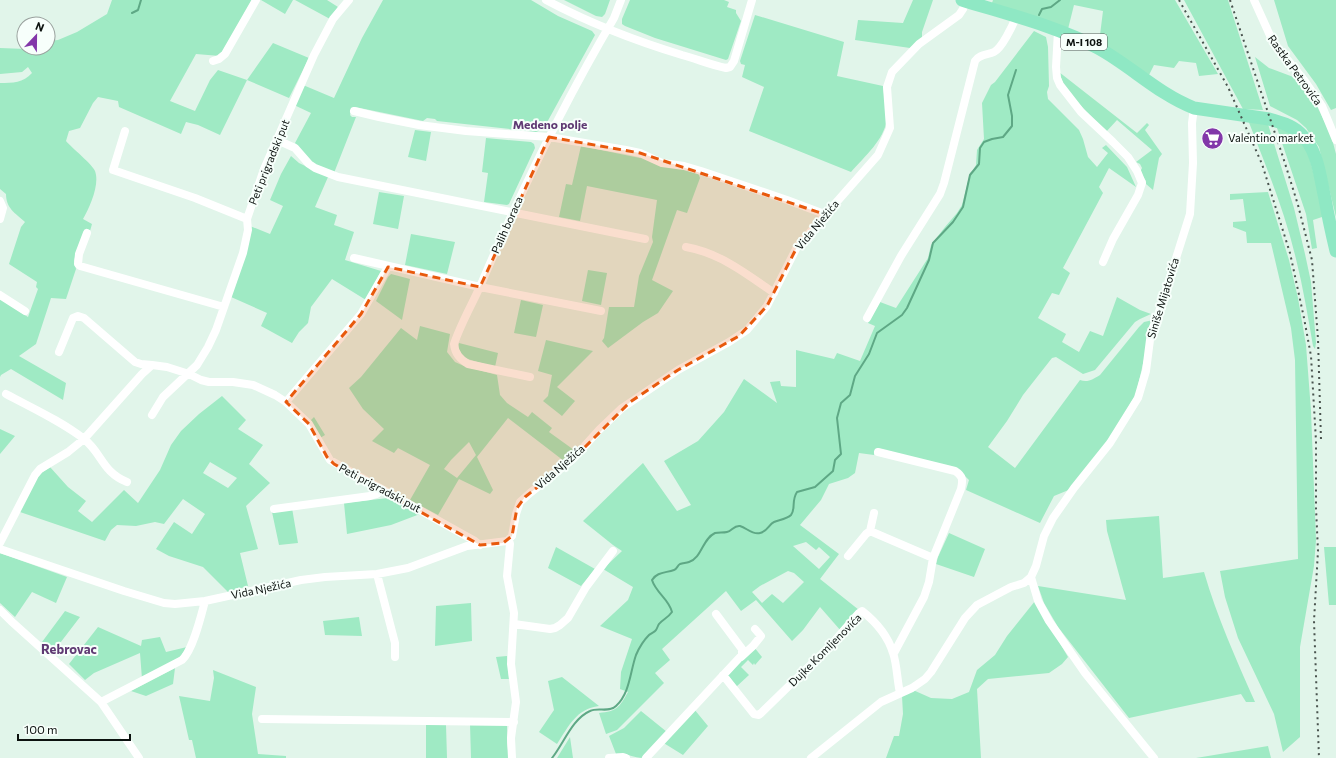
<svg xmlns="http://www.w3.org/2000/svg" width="1336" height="758" viewBox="0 0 1336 758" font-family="Commissioner,sans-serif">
<rect width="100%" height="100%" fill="#e1f5ea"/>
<!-- green -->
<path fill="#9feac4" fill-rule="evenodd" d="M112 0H252L220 56 196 54 170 101 195 111 210 80 218 70 247 80 273 43 309 58 289 98 247 80 220 135 198 125 186 122 181 134 119 107 118 101 98 97 93 103 80 128 69 131 66 141C72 148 92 164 95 171 100 184 90 207 83 219L92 224 90 231 76 253 74 261 76 269 66 299 51 298 36 344 19 356 66 383 63 400 11 369 1 375 0 377V299L28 317 38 289 36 287 37 282 9 264 21 227 25 222C15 213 6 208 6 194L0 189V83C13 83 23 83 32 73L28 67 22 72 0 74V48L26 49 30 48H48V41L58 40 77 32 107 14Z
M261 0H293L285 14Z
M295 0H327L338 7 330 19Z
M383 0H531L558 16 592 31 595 35 545 126 541 130 536 132 437 121 435 119 427 118 423 121 355 107 352 109 350 115 352 117H356L334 173 317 167 306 157 295 143 311 113 294 105 303 85 334 98 362 38Z
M564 0H610L605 14 602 17 596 16Z
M630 0H724L729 2 727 7 736 10V13L741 21 728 59 726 60 655 38 625 26 622 24V19Z
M913 0H933L922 32V39L910 48 855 40 858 20 903 23Z
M993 0H1175L1218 74 1199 76 1196 63 1179 61 1174 68 1154 65 1149 75 1099 43 1103 11 1074 5 1068 29 992 3Z
M1184 0H1228L1263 110 1243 109Z
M1274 0H1336V108L1331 110 1316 84 1288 46Z
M755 15 844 42 837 76 883 86 887 119C884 140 865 156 851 172L749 131 764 87 742 77 745 65 741 64 740 61Z
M1034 31 1046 37 1048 47 1049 86 1047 92 1048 99 1079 130 1083 139 1088 157 1097 167 1108 153 1102 148 1106 145 1127 167 1136 187 1109 168 1099 187 1103 193 1063 268 1070 273 1059 295 1052 293 1038 318 1066 334 1062 342 1079 352 1090 331 1103 336 1117 297 1140 310 1151 314 1140 319 1135 322 1095 370 1083 374 1056 357 1052 358 1023 395 1007 421 988 447 1015 468 1080 380C1088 383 1093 379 1100 375L1139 327 1144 322 1153 320 1136 394 1107 443 1071 489 1054 496 1040 523 966 490 969 480 959 470 875 449 874 455 859 453 855 473 848 478 829 484 821 500 800 525 839 554 820 579 859 610C852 612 846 625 841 631L820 607 803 630 792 641 756 600 741 611 726 591 662 649 670 660 655 673 664 683 617 730 606 734 599 713C617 711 619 708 628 692L620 689 621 672 632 639 600 626 628 600 633 587 603 569 622 551 613 545 583 521 628 477 643 463 677 511 691 505 664 461 698 441 724 412 744 379 777 403 770 382 780 381 781 386 796 387V350L834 359 837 353 860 361 875 326 868 323 880 302 896 308 928 258 931 245 945 227 957 213 962 205 970 173 973 170 976 165 977 150 984 139 982 103 991 85 995 82ZM806 542 816 550 819 547 830 557 819 569 793 546ZM788 571 794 573 804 582 783 603 772 594 762 603 752 592 760 586Z
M1255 57 1269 68 1296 78 1316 104 1331 135 1336 154V217L1319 147 1306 128 1297 120 1270 106Z
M1059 72 1137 133 1147 123 1149 125 1145 130 1162 154 1159 158 1153 190 1146 184V181L1140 172 1142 168 1140 164 1136 162 1152 150 1117 120 1106 132 1065 89Z
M1248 120 1268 124 1294 208 1305 254 1311 282 1316 343 1315 349 1313 346C1308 317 1303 287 1296 259 1285 212 1266 166 1248 120Z
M1276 125 1291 132 1307 149 1325 216 1313 220 1317 248 1312 249 1306 214Z
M415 130 431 132 426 161 408 157Z
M486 138 531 142 534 144 535 148 509 204 507 205 484 202 488 173 482 172Z
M581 146 640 158 641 156 698 173 700 178 687 213 677 210 652 280 673 291 658 313 643 322 608 348 602 341 604 338 609 307H634L639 276 653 242 652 237 657 200 587 186 580 221 559 217 566 184 572 185Z
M291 156 299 163 328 177 315 207 337 215 334 225 354 232 345 260 381 271 366 300 332 279 311 307 308 323 299 332 292 343 261 326 267 313 231 297 250 226 270 234 283 206 270 200 281 174Z
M379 192 404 196 398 229 373 224Z
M1268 192 1289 260 1298 298 1306 345 1311 411 1316 540 1314 566 1300 647V737L1283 752 1274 714 1238 638 1225 597 1220 571 1298 559 1295 360 1291 328 1271 243H1247L1246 232 1233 227V222L1246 221 1243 199 1230 200V194Z
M411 234 455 242 447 274 405 265Z
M588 270 607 273 601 305 582 301Z
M391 274 410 279 402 320 376 301 388 277Z
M521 300 543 305 536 337 514 333Z
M420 326 450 334 447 352 455 362 464 366 497 375 500 395 507 403 528 417 532 412 552 428 549 432 574 450 564 461 508 418 477 457 493 490 490 494 459 479 438 515 410 500 430 465 398 448 394 453 372 441 384 429 363 409 349 388 361 377 401 328 417 340ZM469 442 476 455 457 478 444 469 451 460Z
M546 340 593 351 557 387 575 401 562 416 543 401 548 396 552 375 538 371Z
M459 343 498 353 495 367 464 358 458 348Z
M222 396 246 420 238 429 263 445 249 464 270 483 246 506 258 549 240 553 248 586 228 592 203 567 169 556 156 549 174 522 192 534 205 514 183 499 164 524 155 522 136 526 117 525 111 530 105 541 20 512 37 476 50 467 68 487 86 501 78 511 92 522 124 490 138 503 160 470 171 445 181 431 199 414ZM210 462 237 478 228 488 203 473Z
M314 417 325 435 320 438 309 422Z
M0 429 15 436 0 454Z
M388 498 420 514 391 525 347 534 344 503Z
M292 508 298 543 279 545 272 512Z
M1159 516 1163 578 1204 572C1217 617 1236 659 1255 702H1246L1241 694 1129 718 1058 627 1044 603 1038 586 1126 600 1107 531 1106 520Z
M949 533 985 549 974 577 936 564 938 557Z
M556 547 595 569 581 586 548 568Z
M1324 547H1336V605H1329Z
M0 553 67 577 56 603 32 592 15 617 0 603Z
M1035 601 1068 657 1062 664 1049 673 988 679 977 689 981 758H886L894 736H899L903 714 902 696 913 690 931 698 952 699 969 692 977 670 995 655 1007 636Z
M471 603 472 641 435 646 436 606Z
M65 611 80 617 54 651 42 642Z
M359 617 362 636 325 635 323 621Z
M98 627 141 646 142 640 160 637 166 652 187 647 180 657 142 679 140 653 94 673 85 680 69 664Z
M754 647 762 657 755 665 754 663 753 665 748 660 741 667 749 675 736 687 728 675Z
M507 656 509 679H501L496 657Z
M175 668 173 684 146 696 131 691Z
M213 670 256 687 252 714 258 754 286 756V758H196L192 740H189L179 696 210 701 214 678Z
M562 677 599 706C576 709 569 726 557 744L539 732 554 710 548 681Z
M694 709 708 726 683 755 662 742Z
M641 711 667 732 643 758C633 758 626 753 616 754L609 736 624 728Z
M470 724 506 725 507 726V743L509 758H471Z
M426 725H446L447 758H426Z
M570 737 573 758H557Z
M1268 746 1271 758H1196Z"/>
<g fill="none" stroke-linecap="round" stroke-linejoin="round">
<!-- stream -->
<path stroke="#5ea885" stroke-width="2" d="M132 13 138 10 141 0
M1039 15 1042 9 1051 7 1060 0
M552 758C564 743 572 719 590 711 598 707 609 713 616 706 630 693 630 672 636 655 639 648 643 641 649 635 651 633 655 632 656 630 657 629 658 625 659 624 663 619 667 619 672 612 669 599 656 593 652 580 657 572 665 573 674 570 677 569 677 566 680 564 683 563 686 563 689 562 702 558 702 539 715 533 719 532 723 533 727 532 732 531 734 525 740 526 747 528 752 535 760 533 767 532 769 524 774 522 779 520 787 519 791 515 796 509 791 501 797 492L815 487 833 471 835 460 841 454 837 418 841 403 850 395 855 376 869 354 877 333 902 315 907 308 929 260 933 243 953 222 963 207 970 175 979 164 980 148 984 142 992 139 1003 137 1012 126V116L1008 95 1016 70"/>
<!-- minor -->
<path stroke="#fff" stroke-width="8" d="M546 0C589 23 636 41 682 55 697 59 711 65 726 68L730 67 734 61 752 0
M1254 0 1273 42 1304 80 1322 106 1336 140
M1058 31 1056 67 1057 78 1060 85 1081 112 1113 142 1128 157 1137 171 1142 183 1138 195 1113 239 1103 262
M213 61 219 59 225 54 256 0
M354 111 379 117 419 125 466 131 549 137 626 150 640 153 662 163 684 166 701 171 787 200 827 215
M125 131 113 170 195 198 247 219
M277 140 295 148 309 164 315 168 338 177 645 239
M0 201 3 208 0 219
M87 233 79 254 78 264 80 266 224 307
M686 247C720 253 747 274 774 293
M354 258 480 287 601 311
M0 295 25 311
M867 318 901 256 940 194 944 183 975 61C979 54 988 55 994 52 1002 48 1013 25 1016 17
M59 352 73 318 78 316 84 318 135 362 141 364 152 365
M530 377 468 364C460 359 455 354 454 344 462 320 476 298 485 275 523 187 565 101 614 18L621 0
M6 394C32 408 61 421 84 439 102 453 102 472 127 482
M286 402 361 314 388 267
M152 415 163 397 197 365 208 347 216 330 243 253 248 230 247 219 264 169 314 55 333 19 349 0
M878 452 955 471C963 476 963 480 961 489L933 558
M274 509 370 496 377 494 381 490
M870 531 874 513
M509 540 510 544 507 576 514 613 511 664 516 702 511 738 512 758
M0 543 35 475 40 469 68 452 84 439 142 374 152 365 167 367 189 374 201 380 209 382H233L253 385 275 395 286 402 309 424 330 460 475 541 480 545
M0 549 124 591 164 603 175 604 205 601 301 580 325 577 377 574 408 568 467 546 507 541 512 536 516 514 520 502 530 493 573 459 599 430 622 408 678 370 729 342 747 330 767 306 797 247 878 155 890 128 887 87 892 72 919 44 959 15 963 9 966 1
M848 556 866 534 870 531 933 558 929 582 924 597 894 653
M377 574 395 643V657
M1031 577 1038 601 1049 621 1085 673 1154 758
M0 610 11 621 101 702 139 758
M514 624 550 629 555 628 560 625 568 618 586 587 613 551
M741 657 753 646 761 636 755 629
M723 675 754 714 759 715 832 644 859 613 862 611C876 622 888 636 893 653 897 664 897 680 900 693
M101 702 182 660C193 650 201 616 205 601
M262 719 514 722
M609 758 623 757 626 758
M646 758 742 655V649L716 614
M811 758 881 702 912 688 925 679 931 672 965 618 977 605 1011 587 1024 583 1031 577 1036 566 1044 536 1053 518 1074 488 1110 443 1138 398 1146 371 1151 332 1158 315 1190 214 1193 163 1192 123 1194 108"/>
<!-- primary -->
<path stroke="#8fe8c4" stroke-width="13" d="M962 0C1007 14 1056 26 1098 48 1131 66 1158 94 1194 108L1269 119C1280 122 1291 125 1300 133 1318 149 1320 177 1325 199 1328 216 1332 234 1336 251"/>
<!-- rail -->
<path stroke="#49534e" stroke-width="2" stroke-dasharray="2 4" stroke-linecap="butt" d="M1179 0 1228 87 1262 164 1290 253 1304 318 1311 356 1316 441V508L1318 551 1314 621 1319 758
M1230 0 1283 157 1298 205 1312 260 1318 339 1321 440"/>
</g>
<!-- marked area -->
<path fill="#e8590c" fill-opacity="0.2" stroke="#e8590c" stroke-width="3" stroke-dasharray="8 5" stroke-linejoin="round" d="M549 137 640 153 827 215 797 247 767 306 739 336 678 370 630 402 573 459 525 497 517 508 512 536 503 543 480 545 334 464 327 457 309 424 286 402 361 314 388 267 480 287Z"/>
<!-- icons -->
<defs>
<symbol id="supermarket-disc" viewBox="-11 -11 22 22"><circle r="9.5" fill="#8237a9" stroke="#f7fffb"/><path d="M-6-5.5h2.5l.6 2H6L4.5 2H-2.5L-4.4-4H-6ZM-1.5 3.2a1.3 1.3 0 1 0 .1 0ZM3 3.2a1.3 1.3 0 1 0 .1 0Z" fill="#fff"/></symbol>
</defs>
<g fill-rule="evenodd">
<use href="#supermarket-disc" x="1200" y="126" width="25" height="25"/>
</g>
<g text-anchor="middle" stroke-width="4" stroke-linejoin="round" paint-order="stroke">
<!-- shield labels -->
<rect fill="#f7fffb" stroke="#525956" stroke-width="1" x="1061" y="34" width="46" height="16" rx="3"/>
<g font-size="10" font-weight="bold" fill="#0c120f">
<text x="1084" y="46">M-I 108</text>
</g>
<!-- street labels -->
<g font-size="11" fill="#0c120f" stroke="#f7fffb">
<text transform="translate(1295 70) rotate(54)" y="4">Rastka Petrovića</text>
<text transform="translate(269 162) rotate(-68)" y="4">Peti prigradski put</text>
<text transform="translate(507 225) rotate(-66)" y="4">Palih boraca</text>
<text transform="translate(817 225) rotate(-50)" y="4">Vida Nježića</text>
<text transform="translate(1163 298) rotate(-73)" y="4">Siniše Mijatovića</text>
<text transform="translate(560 467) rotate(-41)" y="4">Vida Nježića</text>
<text transform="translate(380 488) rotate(28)" y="4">Peti prigradski put</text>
<text transform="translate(261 589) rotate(-12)" y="4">Vida Nježića</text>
<text transform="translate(825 650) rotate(-45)" y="4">Dujke Komljenovića</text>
</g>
<!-- poi labels -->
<g font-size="11" fill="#0c120f" stroke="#f7fffb" text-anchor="start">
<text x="1228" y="142">Valentino market</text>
</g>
<!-- neighbourhood labels -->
<g font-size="12" font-weight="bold" fill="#5f3a73" stroke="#f7fffb">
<text x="550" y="129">Medeno polje</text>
</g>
<!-- quarter labels -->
<g font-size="13" font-weight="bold" fill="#5f3a73" stroke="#f7fffb">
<text x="69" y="654">Rebrovac</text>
</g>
</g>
<!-- north arrow -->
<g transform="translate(36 36) rotate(22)"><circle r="19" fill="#f7fffb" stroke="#99a09d"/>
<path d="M0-3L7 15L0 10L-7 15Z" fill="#8237a9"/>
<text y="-6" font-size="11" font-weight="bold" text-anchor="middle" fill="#0c120f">N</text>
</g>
<!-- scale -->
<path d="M18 734v6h112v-6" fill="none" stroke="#0c120f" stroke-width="2"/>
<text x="24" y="734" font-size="12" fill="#0c120f" stroke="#f7fffb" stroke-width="3" paint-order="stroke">100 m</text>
</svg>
